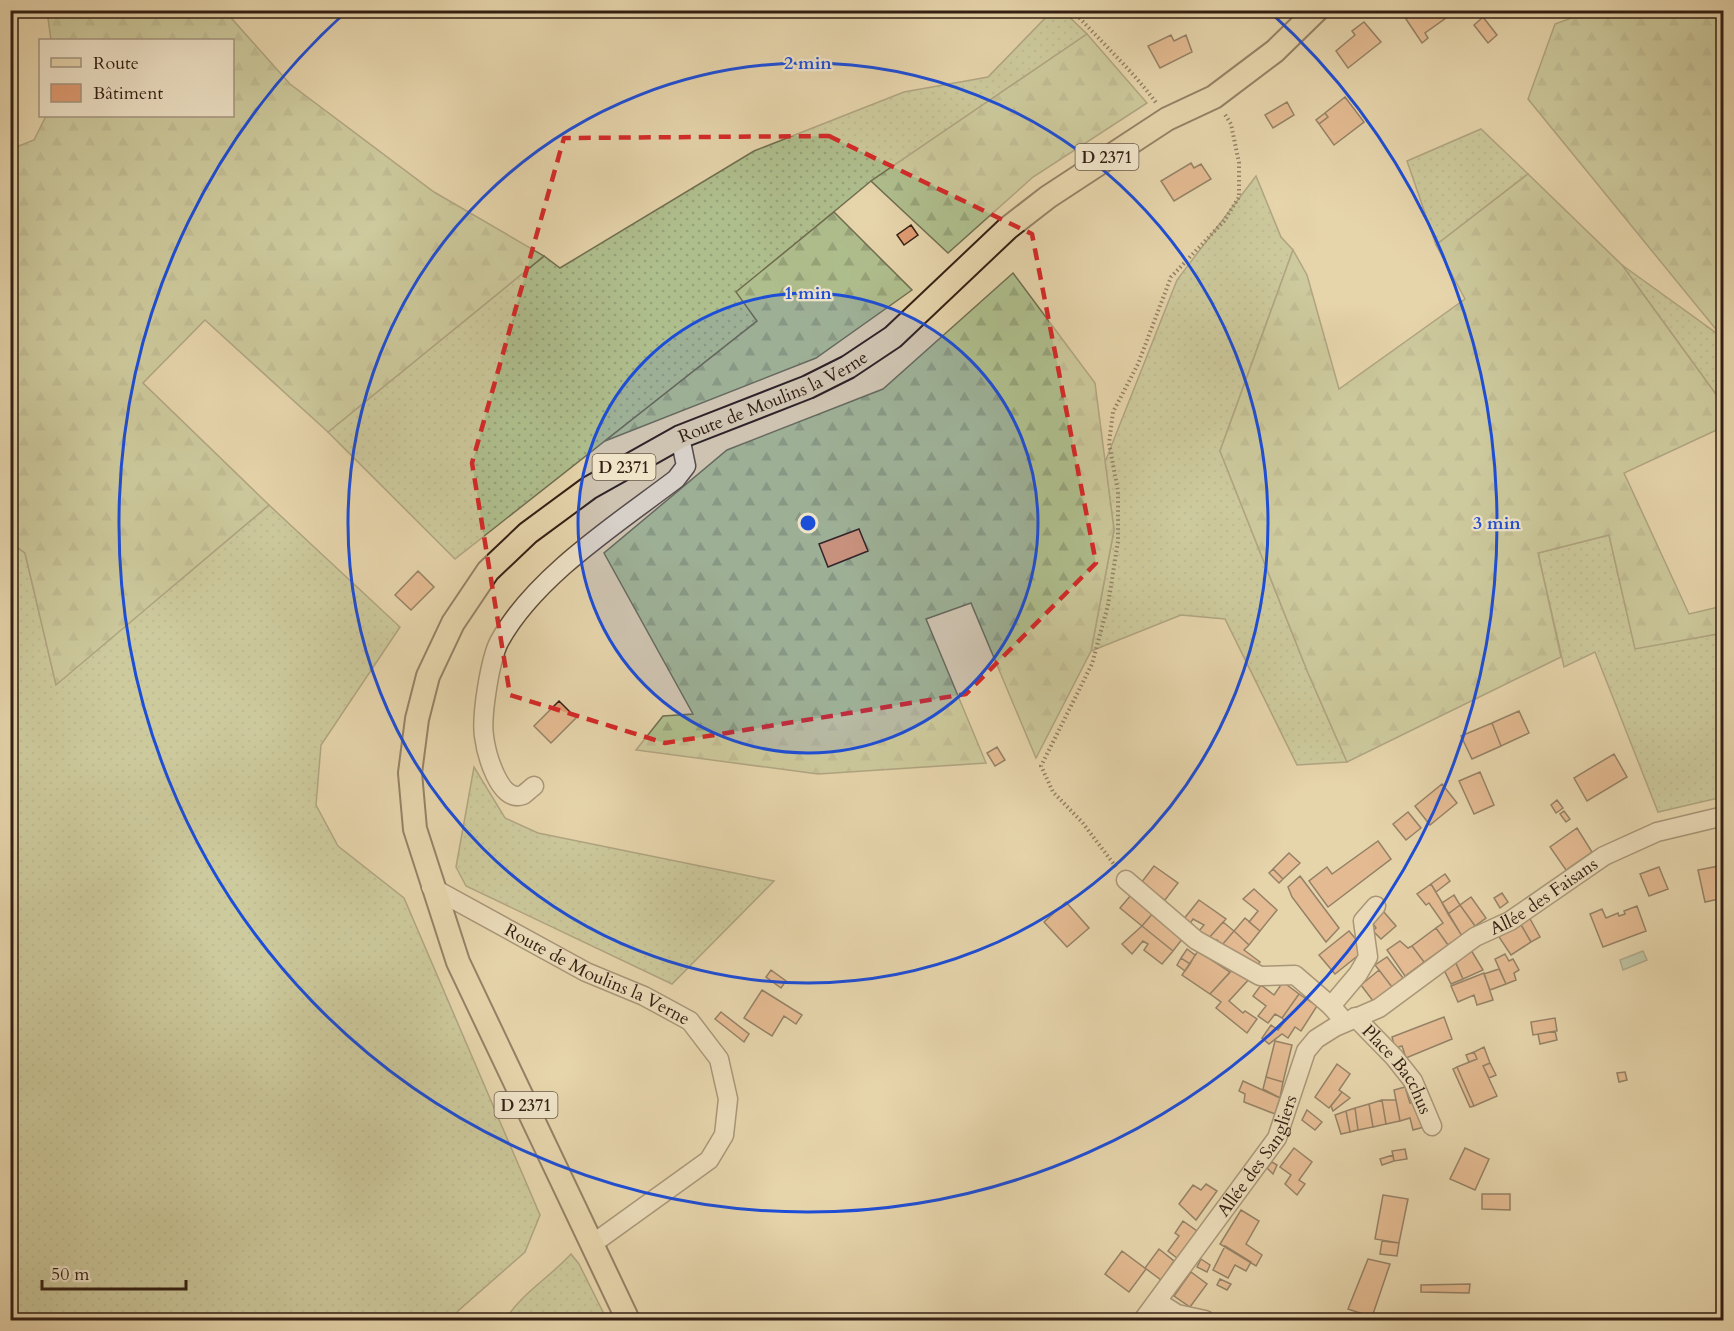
<svg xmlns="http://www.w3.org/2000/svg" width="1734" height="1331" viewBox="0 0 1734 1331" font-family="Cardo,serif">
<defs>
<pattern id="grass-dots" width="8" height="8" patternUnits="userSpaceOnUse" patternTransform="scale(1.5)"><rect width="8" height="8" fill="#afbe8d"/><path d="M2 2h.1M6 6h.1" fill="none" stroke="#97a379" stroke-width="1.8" stroke-linecap="round"/></pattern>
<pattern id="forest-firs" width="22" height="20" patternUnits="userSpaceOnUse" patternTransform="scale(1.5)"><rect width="22" height="20" fill="#afbe8d"/><path d="M5 1l3.5 6h-7zM16 11l3.5 6h-7z" fill="#97a379"/></pattern>
<pattern id="water-waves" width="16" height="10" patternUnits="userSpaceOnUse" patternTransform="scale(1.5)"><rect width="16" height="10" fill="#97b9a3"/><path d="M0 5q4-4 8 0t8 0" fill="none" stroke="#7c9684"/></pattern>
</defs>
<rect width="100%" height="100%" fill="#e6d4ab"/>
<filter id="stains"><feTurbulence type="fractalNoise" baseFrequency=".00333" numOctaves="4"/><feColorMatrix values="0 0 0 0 .2 0 0 0 0 .09 0 0 0 0 .02 0 0 0 .5 -.17"/></filter>
<radialGradient id="worn" r=".72"><stop offset=".6" stop-color="#630" stop-opacity="0"/><stop offset="1" stop-color="#630" stop-opacity=".3"/></radialGradient>
<!-- grass -->
<path fill="url(#grass-dots)" stroke="#716e50" stroke-width="1.5" d="M1052 11H1063L1087 34 871 181 737 292 757 321 455 559 328 432 544 256 560 268 754 151 904 92 988 77Z
M1481 129 1528 174 1436 245 1407 161Z
M1256 176 1281 237 1293 250 1220 451 1308 673 1347 762 1297 765 1225 619 1181 615 1091 651 1114 530 1105 462 1177 280Z
M1622 265 1723 338V404Z
M269 505 400 627 321 745 316 805 338 846 404 898 540 1215 525 1252 458 1311 454 1320H11V1273L14 1268 10 1214V543L25 553 56 684Z
M1609 535 1635 648 1723 633V797L1658 812 1595 652 1564 667 1538 553Z
M474 767 505 818 538 833 774 881 672 984 466 886 456 867Z
M571 1254 579 1264 607 1320H505C521 1294 550 1277 571 1254Z"/>
<!-- forest -->
<path fill="url(#forest-firs)" stroke="#716e50" stroke-width="1.5" d="M47 11H225L290 84 434 192 544 256 328 432 205 320 143 383 269 505 56 685 25 553 11 543V149L34 140 46 116H232V40H51Z
M1590 11H1723V338L1528 99 1555 24Z
M1087 34 1147 103 1033 177 948 253 871 181Z
M1528 174 1622 265 1723 404V427L1624 473 1689 614 1723 606V633L1635 649 1609 535 1538 553 1561 657 1347 762 1308 673 1220 451 1293 250 1307 275 1339 389 1465 299 1436 245Z
M834 212 912 290 816 358 605 441 757 321 736 292Z
M1013 273 1095 383 1114 530 1091 651 1036 758 971 603 926 619 986 763 818 774 636 750 663 716 693 714 604 553 727 450 883 389Z"/>
<!-- water -->
<path fill="url(#water-waves)" stroke="#6f7b69" stroke-width="1.5" d="M1643 951 1647 960 1623 970 1620 960Z"/>
<!-- building -->
<path fill="#e09b72" stroke="#331f13" stroke-width="1.5" d="M1416 10H1452L1453 13 1425 33 1428 38 1422 43 1406 19Z
M1483 17 1497 35 1488 43 1474 25Z
M1364 22 1381 42 1348 68 1336 51 1355 35 1352 31Z
M1171 35 1174 41 1186 35 1192 52 1160 68 1148 46Z
M1345 97 1364 122 1334 145 1319 124 1328 117 1325 113Z
M1287 102 1294 115 1273 128 1265 115Z
M1325 113 1328 117 1319 124 1316 120Z
M1191 163 1194 168 1201 164 1211 179 1174 201 1161 181Z
M911 225 918 235 904 245 897 235Z
M859 529 868 551 828 567 819 544Z
M418 571 434 587 411 610 395 595Z
M559 701 576 718 551 743 534 726Z
M1519 711 1529 733 1501 746 1492 723Z
M1492 723 1501 746 1472 759 1461 736Z
M997 747 1005 760 995 766 987 753Z
M1614 754 1627 777 1587 801 1574 778Z
M1480 772 1494 805 1474 814 1459 781Z
M1442 784 1457 803 1430 825 1415 806Z
M1557 800 1563 808 1556 813 1551 805Z
M1564 811 1570 819 1566 822 1560 814Z
M1408 812 1421 828 1406 840 1393 824Z
M1577 828 1592 852 1566 870 1550 847Z
M1378 841 1391 859 1328 907 1309 881 1327 867 1332 874Z
M1289 853 1300 863 1283 879 1273 869Z
M1154 866 1178 883 1165 900 1141 883Z
M1719 866 1721 876 1724 875V898L1705 902 1698 870Z
M1659 867 1668 889 1649 896 1640 874Z
M1273 869 1283 879 1279 883 1269 873Z
M1445 874 1450 881 1436 892 1431 884Z
M1300 876 1339 928 1326 942 1292 897 1288 887Z
M1431 884 1462 936 1448 945 1436 928 1443 923 1429 903 1426 905 1417 894Z
M1254 889 1277 910 1260 931 1249 922 1258 911 1243 899Z
M1502 893 1508 902 1500 908 1494 898Z
M1131 895 1153 913 1142 926 1120 908Z
M1454 895 1460 905 1448 914 1442 903Z
M1471 897 1486 918 1475 926 1460 905Z
M1199 900 1226 919 1208 939 1198 932 1204 925 1193 919 1189 925 1183 920Z
M1066 902 1089 928 1067 947 1044 922Z
M1460 905 1475 926 1462 936 1448 914Z
M1637 906 1646 931 1603 947 1590 914 1602 909 1606 918 1618 913 1619 916 1625 914 1624 911Z
M1383 911 1396 926 1381 939 1373 931 1376 928 1371 921Z
M1153 913 1183 938 1173 951 1142 926Z
M1529 917 1540 937 1531 942 1520 923Z
M1245 918 1260 931 1249 945 1234 931Z
M1223 922 1234 931 1222 945 1217 940 1214 944 1208 939Z
M1520 923 1531 942 1511 955 1499 937Z
M1142 926 1173 951 1162 964 1144 950 1148 944 1143 941 1132 954 1122 944Z
M1436 928 1448 945 1424 962 1412 946Z
M1234 931 1249 945 1244 950 1260 962 1255 967 1222 945Z
M1349 931 1365 950 1335 974 1319 955Z
M1400 941 1408 948 1412 946 1424 962 1405 976 1387 950Z
M1187 949 1195 955 1190 964 1181 958Z
M1471 950 1483 970 1463 979 1455 961Z
M1198 951 1230 972 1210 994 1182 975Z
M1505 954 1509 961 1513 959 1519 970 1514 973 1516 980 1506 984 1495 959Z
M1387 957 1403 978 1392 987 1375 965Z
M1181 958 1190 964 1185 971 1177 965Z
M1455 961 1463 979 1451 984 1444 970Z
M1236 966 1251 977 1229 1001 1243 1013 1245 1011 1257 1019 1247 1033 1216 1008 1221 1002 1210 994Z
M1499 969 1506 984 1490 990 1484 974Z
M771 970 786 981 781 988 766 977Z
M1379 970 1392 987 1373 1001 1361 985Z
M1484 973 1493 1000 1477 1005 1474 995 1458 1002 1451 986Z
M1283 982 1299 994 1282 1018 1275 1014 1268 1023 1258 1016 1266 1006 1253 996 1261 985 1274 995Z
M762 990 802 1015 796 1024 784 1016 772 1036 744 1018Z
M1299 994 1317 1006 1301 1031 1295 1027 1288 1038 1282 1034 1269 1044 1262 1038 1271 1025 1278 1030 1285 1021 1282 1018Z
M721 1012 749 1034 744 1042 715 1019Z
M1444 1017 1452 1039 1406 1058 1402 1046 1395 1048 1392 1037Z
M1555 1018 1557 1031 1533 1035 1531 1022Z
M1555 1031 1557 1040 1540 1044 1538 1034Z
M1275 1041 1292 1045 1283 1082 1266 1077Z
M1484 1047 1490 1063 1483 1066 1497 1096 1474 1106 1457 1067 1477 1059 1474 1052Z
M1474 1052 1477 1059 1469 1062 1466 1055Z
M1490 1063 1496 1075 1489 1078 1483 1066Z
M1337 1064 1350 1074 1339 1090 1342 1092 1329 1108 1315 1097Z
M1457 1067 1474 1106 1470 1107 1453 1069Z
M1625 1072 1627 1080 1619 1082 1617 1073Z
M1266 1077 1283 1082 1280 1098 1263 1089Z
M1243 1081 1280 1098 1275 1114 1244 1102 1245 1094 1239 1091Z
M1405 1087 1410 1103 1414 1102 1424 1127 1413 1130 1410 1118 1400 1121 1394 1090Z
M1342 1092 1350 1098 1333 1111 1331 1106Z
M1382 1100 1386 1124 1373 1127 1369 1104Z
M1382 1100H1396L1400 1121 1386 1124Z
M1369 1104 1373 1127 1358 1130 1355 1108Z
M1355 1108 1358 1130 1350 1132 1346 1111Z
M1307 1110 1322 1122 1315 1130 1302 1120Z
M1346 1111 1350 1132 1341 1134 1335 1115Z
M1294 1148 1312 1162 1299 1180 1305 1184 1297 1195 1285 1184 1291 1175 1280 1167Z
M1465 1148 1489 1159 1475 1190 1450 1179Z
M1405 1149 1407 1159 1394 1161 1392 1151Z
M1393 1155 1394 1161 1382 1165 1380 1159Z
M1272 1162 1277 1165 1273 1174 1267 1168Z
M1206 1184 1217 1191 1196 1220 1179 1204 1193 1185 1201 1190Z
M1482 1194H1510V1210L1482 1209Z
M1383 1195 1408 1199 1399 1243 1375 1239Z
M1241 1210 1259 1221 1246 1244 1262 1255 1256 1266 1220 1244Z
M1183 1221 1197 1231 1177 1258 1168 1251 1179 1236 1175 1233Z
M1382 1241 1399 1243 1397 1256 1380 1254Z
M1225 1246 1251 1262 1246 1271 1235 1265 1228 1278 1213 1270Z
M1159 1249 1174 1261 1161 1280 1145 1268Z
M1122 1251 1146 1269 1129 1292 1105 1274Z
M1201 1259 1210 1265 1207 1272 1197 1267Z
M1368 1259 1390 1264 1372 1317 1348 1309Z
M1191 1272 1207 1284 1190 1307 1174 1296Z
M1220 1279 1231 1284 1227 1290 1217 1285Z
M1470 1284 1469 1293 1421 1292V1285Z"/>
<g fill="none" stroke-linecap="round" stroke-linejoin="round">
<defs>
<g id="minor">
<path d="M534 786C531 788 526 793 523 795 499 804 486 752 484 736 481 716 490 660 499 642 534 577 618 523 676 479L686 466 680 437"/>
<path d="M1126 880 1196 940 1260 976 1295 975 1331 1006 1345 1022"/>
<path id="s1" d="M431 887 586 972 644 996 690 1021 719 1059 728 1099 724 1135 709 1160 591 1245"/>
<path d="M1331 1006 1358 974 1368 957 1363 921 1376 906"/>
<path id="s2" d="M1355 1017 1394 1057 1413 1081 1432 1126"/>
<path d="M1158 1302 1177 1314 1205 1320"/>
<path id="s3" d="M1143 1320 1277 1138 1306 1051 1316 1039 1335 1027 1379 1008 1475 937 1510 921 1604 856 1657 832 1724 816"/>
</g>
<g id="major">
<path id="s4" d="M628 1320 458 962 415 829 410 773 417 719 428 676 453 623 488 571 528 533 589 488 680 437 808 387 848 367 893 337 1008 228 1048 197 1167 119 1214 97 1275 51 1317 10"/>
</g>
</defs>
<!-- minor casing -->
<use href="#minor" stroke="#604c39" stroke-width="21"/>
<!-- major casing -->
<use href="#major" stroke="#331f13" stroke-width="26"/>
<!-- path -->
<path stroke="#331f13" stroke-width="4" stroke-dasharray="1.5 3" stroke-linecap="butt" d="M1076 10V14C1103 44 1133 71 1157 104
M1116 867 1082 822 1053 792 1041 766 1092 664 1108 605 1118 541V491L1109 443 1113 412 1138 364 1171 277 1224 221 1239 197V163L1231 124 1224 113"/>
<!-- minor -->
<use href="#minor" stroke="#efe3c8" stroke-width="18"/>
<!-- major -->
<use href="#major" stroke="#e6d4ab" stroke-width="22"/>
</g>
<!-- marked area -->
<path d="M0 0H1734V1331H0ZM829 136 1032 234 1096 563 966 694 665 743 510 695 472 463 564 138Z" fill="#e6d4ab" fill-opacity=".55" fill-rule="evenodd"/>
<path fill="none" stroke="#d62828" stroke-width="4.5" stroke-dasharray="12 8" stroke-linejoin="round" d="M829 136 1032 234 1096 563 966 694 665 743 510 695 472 463 564 138Z"/>
<!-- distance rings -->
<circle cx="808" cy="523" r="230" fill="#1d4ed8" fill-opacity=".12"/>
<g fill="none" stroke="#1d4ed8" stroke-width="3">
<circle cx="808" cy="523" r="230"/>
<circle cx="808" cy="523" r="460"/>
<path d="M1269 11A689 689 0 1 1 347 11"/>
</g>
<g text-anchor="middle" stroke-width="4.5" stroke-linejoin="round" paint-order="stroke">
<!-- shield labels -->
<g fill="#efe3c8" stroke="#6b5a49" stroke-width="1.5">
<rect x="1075.5" y="144" width="63" height="26" rx="4.5"/>
<rect x="592.5" y="454" width="63" height="26" rx="4.5"/>
<rect x="494.5" y="1092" width="63" height="26" rx="4.5"/>
</g>
<g font-size="16" font-weight="bold" fill="#331f13">
<text x="1107" y="163">D 2371</text>
<text x="624" y="473">D 2371</text>
<text x="526" y="1111">D 2371</text>
</g>
<!-- street labels -->
<g font-size="18" fill="#331f13" stroke="#efe3c8">
<text dy="6" stroke="none"><textPath href="#s4" startOffset="1149">Route de Moulins la Verne</textPath></text>
<text dy="6" stroke="none"><textPath href="#s3" startOffset="603">Allée des Faisans</textPath></text>
<text dy="6" stroke="none"><textPath href="#s1" startOffset="188">Route de Moulins la Verne</textPath></text>
<text dy="6" stroke="none"><textPath href="#s2" startOffset="68">Place Bacchus</textPath></text>
<text dy="6" stroke="none"><textPath href="#s3" startOffset="201">Allée des Sangliers</textPath></text>
</g>
</g>
<circle cx="808" cy="523" r="9" fill="#1d4ed8" stroke="#efe3c8" stroke-width="3"/>
<g font-size="18" text-anchor="middle" font-weight="bold" fill="#1d4ed8" stroke="#efe3c8" stroke-width="4.5" stroke-linejoin="round" paint-order="stroke">
<text x="808" y="69">2 min</text>
<text x="808" y="299">1 min</text>
<text x="1497" y="529">3 min</text>
</g>
<!-- margin -->
<rect width="1734" height="1331" fill="none" stroke="#e6d4ab" stroke-width="36"/>
<rect x="12" y="12" width="1710" height="1307" fill="none" stroke="#331f13" stroke-width="3"/>
<rect x="18" y="18" width="1698" height="1295" fill="none" stroke="#331f13" stroke-width="1.5"/>
<!-- legend -->
<rect x="39" y="39" width="195" height="78" fill="#efe3c8" stroke="#a49580" stroke-width="1.5"/>
<rect x="51" y="58" width="30" height="9" fill="#e6d4ab" stroke="#a49580" stroke-width="1.5"/>
<text x="93" y="69" font-size="18" fill="#331f13">Route</text>
<rect x="51" y="84" width="30" height="18" fill="#e09b72" stroke="#a49580" stroke-width="1.5"/>
<text x="93" y="99" font-size="18" fill="#331f13">Bâtiment</text>
<!-- scale -->
<path d="M42 1280v9h144v-9" fill="none" stroke="#331f13" stroke-width="3"/>
<text x="51" y="1280" font-size="18" fill="#331f13" stroke="#efe3c8" stroke-width="4.5" paint-order="stroke">50 m</text>
<rect width="100%" height="100%" filter="url(#stains)"/>
<rect width="100%" height="100%" fill="url(#worn)"/>
</svg>
